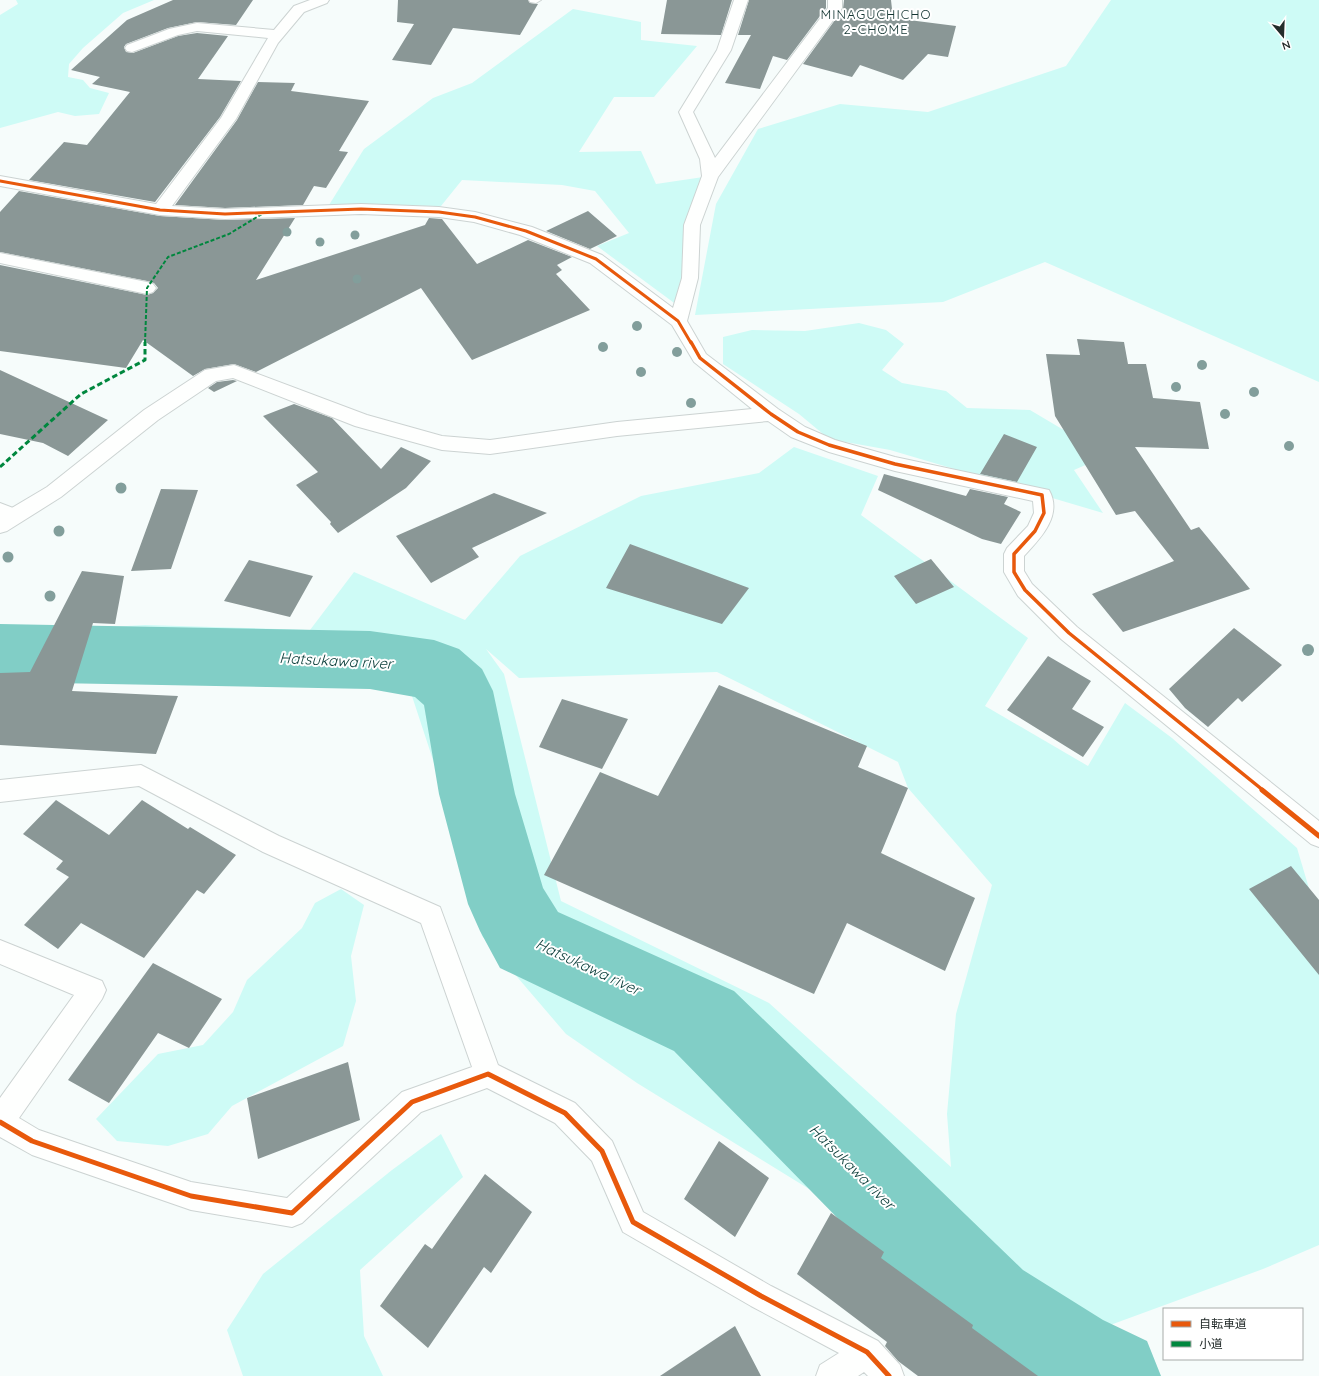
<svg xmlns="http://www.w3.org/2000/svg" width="1319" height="1376" viewBox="0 0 1319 1376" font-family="Quicksand,'Noto Sans JP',sans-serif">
<rect width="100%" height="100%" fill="#f6fcfb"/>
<!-- green -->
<path fill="#cefbf6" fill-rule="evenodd" d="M16 0H154L123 13 83 48 69 64 68 77 83 80 90 88 109 93 99 114 75 116 58 112 0 128V15L18 4Z
M1111 0H1319V382L1045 262 943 302 695 315 716 204 758 129 840 104 928 112 1066 66Z
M573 9 641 22V40L697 46 654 97H614L579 152 641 151 656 184 710 176 681 308 597 246 629 233 595 191 562 185 462 180 441 206 329 205 364 149 433 98 472 83Z
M859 323 886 330 904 344 882 370 902 383 946 391 967 408 1030 410 1062 429 1122 449 1074 470 1103 513 890 450 829 439 799 414 723 364V337L752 330 805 331Z
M794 447 878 476 861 515 1028 638 985 706 1088 766 1125 703 1172 738 1297 848 1319 922V1245L1263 1269 1083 1335 1011 1341 929 1263 637 1083 566 1034 482 936 460 842 410 690 303 678H137L76 670 0 672V633L145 625 310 630 354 572 465 620 520 556 641 496 759 473ZM486 649 519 678 717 672 898 762 908 788 992 885 956 1014 947 1114 951 1167 769 1003 561 901 504 674Z
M341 889 364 905 351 956 356 1001 343 1046 232 1106 208 1134 168 1146 117 1141 96 1119 158 1054 203 1045 233 1012 247 980 302 928 315 903Z
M441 1134 463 1177 360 1270 364 1336 383 1376H243L227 1330 263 1274 392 1170Z"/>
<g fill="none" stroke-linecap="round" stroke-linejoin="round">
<!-- river -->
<path fill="#81cec6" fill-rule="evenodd" d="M0 624 370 631 434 640 459 649 482 669 493 691 515 794 543 888 558 912 734 991 1023 1270 1103 1320 1147 1341 1161 1376H1015L955 1338 674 1051 500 968 480 931 468 904 439 794 424 705 415 697 370 689 0 682Z"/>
</g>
<!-- building -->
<path fill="#8a9796" d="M173 0H253L236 25 197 22 168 28 126 44 124 47 126 52 133 53 178 36 197 33 228 36 198 79 241 81 220 117 155 202 29 180 64 142 87 145 130 92 92 84 100 77 71 70 127 20Z
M398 0H528L530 3 538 4 520 35 453 28 431 65 392 60 414 24 397 22Z
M667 0H732L721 35 661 34Z
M749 0H826V8L787 60 773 56 760 89 725 83 751 35H738Z
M844 0H891L893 18 956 26 948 57 928 54 903 80 860 65 852 77 803 64 843 9Z
M258 82 295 83 291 91 369 101 339 151 348 152 326 188 314 186 303 205 225 208 175 205 237 120Z
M19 191 160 216 225 220 295 218 256 280 425 225 429 218 442 219 477 264 528 240 572 257 557 265 562 270 556 274 590 310 472 360 421 288 256 372 234 364 205 369 193 376 143 340 126 368 0 351V265L147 295 153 293 158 288 154 283 147 281 0 252V212Z
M588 211 617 236 590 249 546 231Z
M1077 339 1124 342 1128 364H1146L1153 398 1200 402 1209 449 1135 447 1191 530 1199 527 1250 589 1123 632 1092 594 1174 561 1135 511 1116 515 1055 416 1046 354 1080 355Z
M0 370 108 420 68 456 43 443 0 434Z
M233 380 237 381 214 392 208 388 217 382Z
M294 404 332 418 381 469 401 447 431 461 406 488 338 533 330 524 331 522 296 485 318 472 263 416Z
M1004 434 1037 447 1017 482 980 474Z
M884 474 966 496 970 489 1008 497 1004 504 1021 512 1001 544 982 539 878 490Z
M161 489 198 490 171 569 131 571Z
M494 493 547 513 472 548 479 557 431 583 396 536Z
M630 544 749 588 722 624 606 588Z
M931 559 954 587 916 604 894 576Z
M249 560 313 576 290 617 224 601Z
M82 571 124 576 115 624 93 623 72 691 178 696 156 754 0 745V673L30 672Z
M1234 628 1282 665 1242 702 1238 698 1208 727 1185 708 1169 689Z
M1048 656 1091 681 1072 709 1104 727 1083 757 1007 710Z
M719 685 867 746 858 767 908 788 881 853 975 898 945 971 847 923 814 994 544 875 600 772 658 796Z
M562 699 628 719 602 769 539 747Z
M56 800 109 835 142 800 188 829 190 827 236 855 204 894 197 890 144 958 81 923 58 949 24 925 69 877 56 869 63 861 23 834Z
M1291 866 1319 900V975L1249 889Z
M153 963 222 999 189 1048 158 1033 109 1103 68 1080Z
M348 1062 360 1120 258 1159 247 1098Z
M719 1141 769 1178 735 1237 684 1199Z
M485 1174 532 1212 491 1273 484 1267 428 1348 380 1306 425 1244 432 1249Z
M831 1213 884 1252 881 1258 973 1325 972 1328 1038 1376H918L898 1361 885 1346 887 1342 797 1274Z
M735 1326 761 1376H660Z"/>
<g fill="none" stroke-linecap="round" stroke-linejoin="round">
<defs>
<path id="service" d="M529 0H541L536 3 530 2Z"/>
<path id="minor" d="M310 0H329L327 3 304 12 278 43 236 119 172 206 225 209 361 204 439 207 475 212 532 227 602 255 673 308 682 278 684 225 702 176 700 159 679 112 717 50 734 0H748L731 50 693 112 715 158 828 8V0H842V8L840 11 718 177 700 225 698 278 687 321 706 354 778 409 805 427 835 440 895 457 1049 490C1063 515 1041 538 1024 556V571L1032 584 1077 627 1319 821V847L1311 844 1061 639 1018 596 1004 572V554L1007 548 1028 526 1034 513 1033 501 895 471 829 452 791 437 768 421 617 436 490 454 442 450 355 426 233 378 216 381 158 420 61 497 7 531 0 533V515L47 487 144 410 205 370 234 365 367 415 442 436 490 440 617 422 752 409 694 362 672 325 590 263 520 235 474 222 439 217 361 214 225 219 160 215 0 186V176L156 204 221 118 268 38 197 31 178 35 132 52 127 51 125 48 127 45 169 29 197 23 274 30 294 6Z
M0 253 147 282 153 284 156 288 153 292 147 294 0 263Z
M141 765 279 836 440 907 498 1065 575 1103 612 1141 643 1212 771 1286 878 1341 900 1365 904 1376H868L864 1372 858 1376H816L820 1365 839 1353 751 1306 623 1232 592 1161 555 1123 487 1088 421 1112 302 1223 292 1227 191 1210 32 1155 0 1137V1098L74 995 0 964V940L102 981 106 990 102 999 19 1118 39 1130 191 1182 287 1198 402 1092 472 1067 421 923 263 852 139 786 0 802V780Z"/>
<path id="tertiary" d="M0 503 21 511 24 516 21 521 14 524 0 519Z"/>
</defs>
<!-- service casing -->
<use href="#service" stroke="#ccd3d2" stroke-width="2"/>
<!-- minor casing -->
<use href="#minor" stroke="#ccd3d2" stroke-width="2"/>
<!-- tertiary casing -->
<use href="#tertiary" stroke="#ccd3d2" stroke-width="2"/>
<!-- service -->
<use href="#service" fill="#fefffe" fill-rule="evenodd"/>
<!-- minor -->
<use href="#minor" fill="#fefffe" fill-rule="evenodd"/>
<!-- tertiary -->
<use href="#tertiary" fill="#fefffe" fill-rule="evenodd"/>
<!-- quiet-far1 -->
<path stroke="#00873e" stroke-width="2" stroke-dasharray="4 2" stroke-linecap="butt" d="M145 343 147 288 168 257 229 234 262 214"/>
<!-- quiet -->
<path stroke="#00873e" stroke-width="3" stroke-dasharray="5.5 3" stroke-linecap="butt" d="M0 467 81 394 145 360V342"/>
<defs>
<path id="cycleway-far2" d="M0 181 160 210 225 214 361 209 439 212 475 217 526 231 596 259 678 321 691 343"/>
<path id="cycleway-far1" d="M691 342 700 358 771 414 798 432 829 445 895 464 1042 495 1044 513 1035 531 1014 554V572L1025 590 1069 633 1264 791"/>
<path id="cycleway" d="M1262 790 1319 836
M0 1122 32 1141 191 1196 292 1213 412 1102 488 1074 565 1113 602 1151 633 1222 761 1296 867 1352 889 1376"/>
</defs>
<!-- cycleway-far2 casing -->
<use href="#cycleway-far2" stroke="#fff" stroke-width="5"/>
<!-- cycleway-far1 casing -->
<use href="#cycleway-far1" stroke="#fff" stroke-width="6"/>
<!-- cycleway casing -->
<use href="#cycleway" stroke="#fff" stroke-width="8"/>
<!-- cycleway-far2 -->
<use href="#cycleway-far2" stroke="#e8590c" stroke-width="3"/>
<!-- cycleway-far1 -->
<use href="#cycleway-far1" stroke="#e8590c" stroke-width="3.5"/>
<!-- cycleway -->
<use href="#cycleway" stroke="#e8590c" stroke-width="5"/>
</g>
<!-- trees -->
<g fill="#829e9b">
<circle cx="287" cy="232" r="4.5"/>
<circle cx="355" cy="235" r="4.5"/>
<circle cx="320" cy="242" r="4.5"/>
<circle cx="357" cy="279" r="4.5"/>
<circle cx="637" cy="326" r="5"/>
<circle cx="603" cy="347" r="5"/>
<circle cx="677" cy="352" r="5"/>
<circle cx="1202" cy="365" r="5"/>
<circle cx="641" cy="372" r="5"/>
<circle cx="1176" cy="387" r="5"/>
<circle cx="1254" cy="392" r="5"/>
<circle cx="691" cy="403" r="5"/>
<circle cx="1225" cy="414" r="5"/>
<circle cx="1289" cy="446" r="5"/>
<circle cx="121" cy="488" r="5.5"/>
<circle cx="59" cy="531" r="5.5"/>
<circle cx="8" cy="557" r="5.5"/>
<circle cx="50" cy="596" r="5.5"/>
<circle cx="1308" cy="650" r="6"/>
</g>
<g text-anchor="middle" stroke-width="4" stroke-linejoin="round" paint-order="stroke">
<!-- far-neighbourhood labels -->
<g font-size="13" letter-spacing="1" fill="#133532" stroke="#fff">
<text x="876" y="19">MINAGUCHICHO<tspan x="876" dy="15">2-CHOME</tspan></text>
</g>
<!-- water labels -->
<g font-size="15" font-style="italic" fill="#093c38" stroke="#fff">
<text transform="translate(336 661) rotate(3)" y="5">Hatsukawa river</text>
<text transform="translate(588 967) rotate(25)" y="5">Hatsukawa river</text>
<text transform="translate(852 1167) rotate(45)" y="5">Hatsukawa river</text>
</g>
</g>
<!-- legend -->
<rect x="1163" y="1308" width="140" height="52" fill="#ffffff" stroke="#a7abaa"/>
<rect x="1171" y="1321" width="20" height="6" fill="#e8590c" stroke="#a7abaa"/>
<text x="1199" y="1328" font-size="12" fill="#242c2b">自転車道</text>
<rect x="1171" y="1341" width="20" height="6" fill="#00873e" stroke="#a7abaa"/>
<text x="1199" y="1348" font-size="12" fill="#242c2b">小道</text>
<!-- north arrow -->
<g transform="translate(1283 36) rotate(161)" stroke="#ffffff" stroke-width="3" paint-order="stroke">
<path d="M0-3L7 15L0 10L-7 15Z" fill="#242c2b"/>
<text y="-6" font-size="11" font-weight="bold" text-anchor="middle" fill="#242c2b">N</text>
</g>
</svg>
